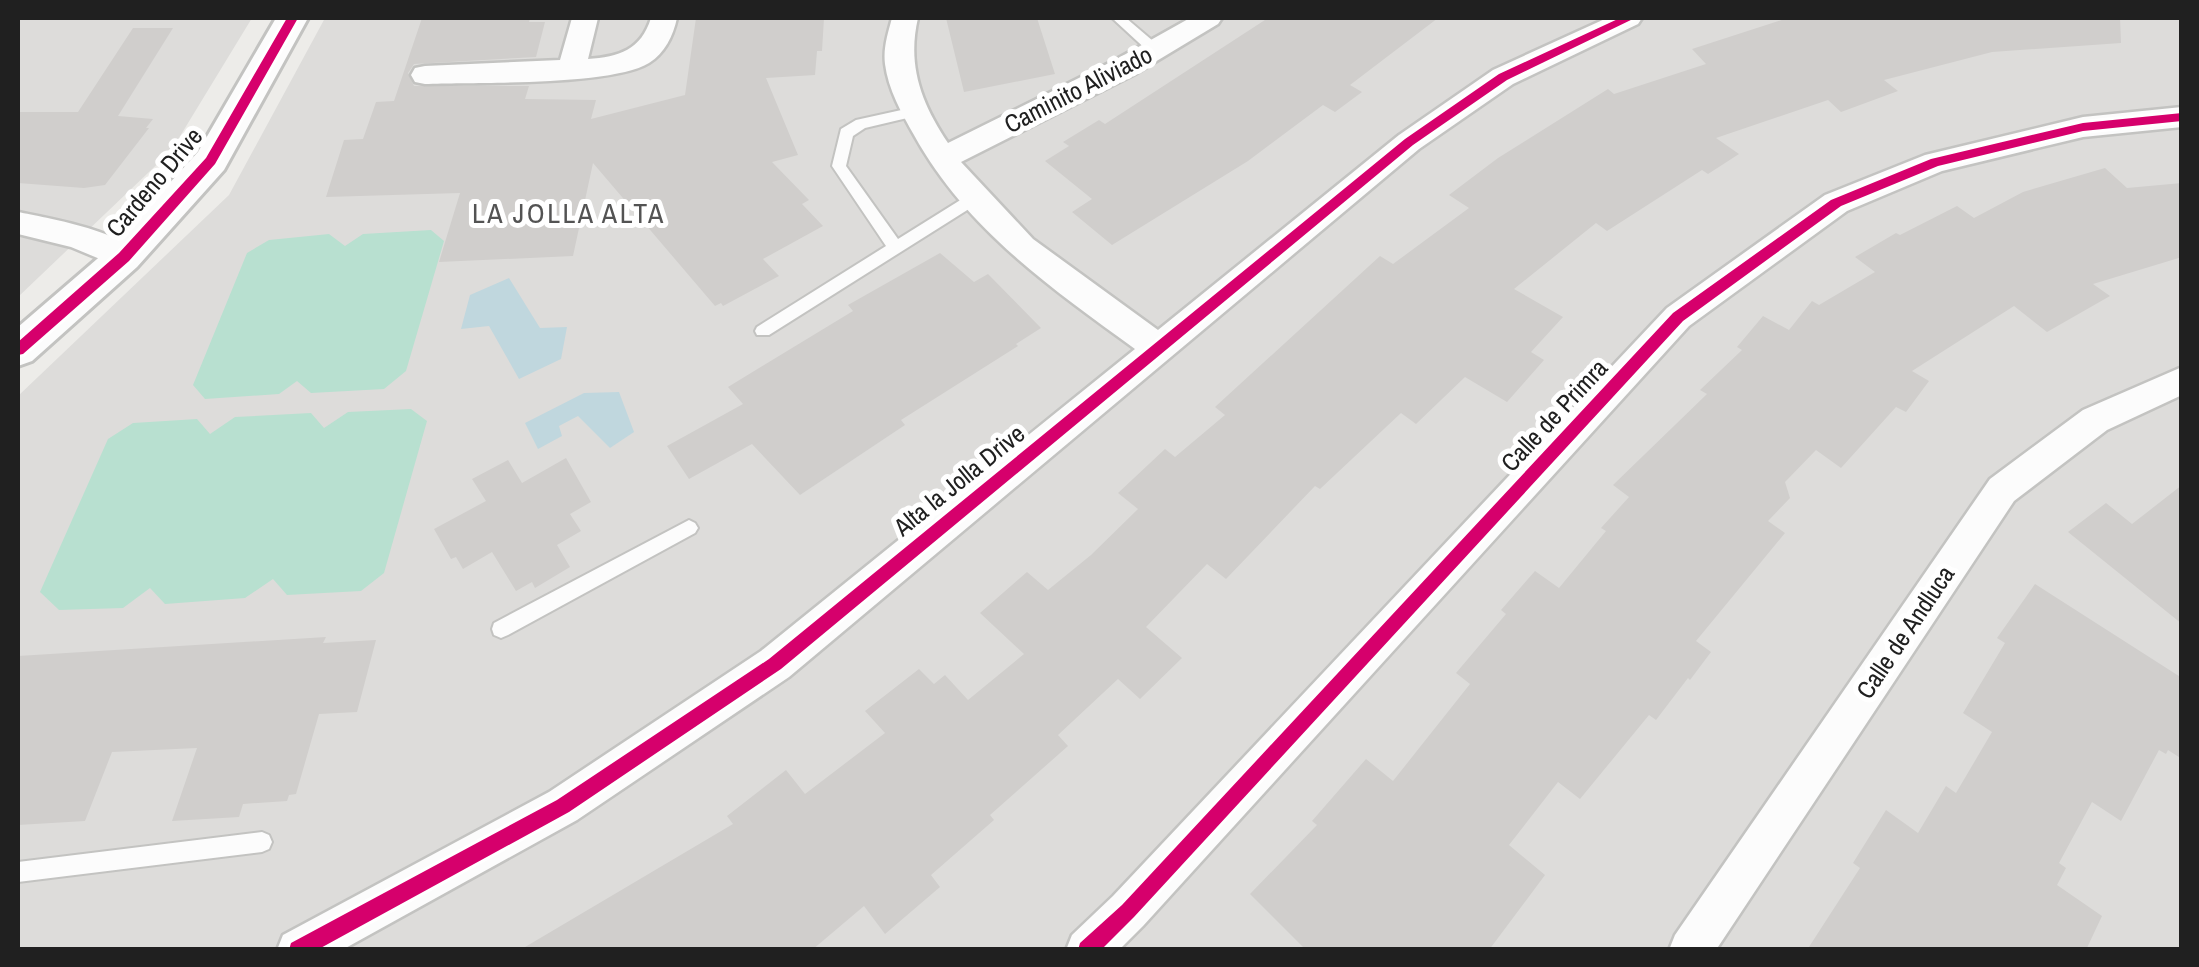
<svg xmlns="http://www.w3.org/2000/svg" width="2199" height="967" viewBox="0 0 2199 967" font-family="'Archivo Narrow',sans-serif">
<rect width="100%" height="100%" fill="#edece9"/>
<!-- residential -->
<path fill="#dddcda" d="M18 18H252L171 151 18 297Z
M325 18H2181V949H18V396L229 195Z"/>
<!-- pitch -->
<path fill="#b8e0d0" d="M431 230 444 241 406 371 384 389 311 393 297 381 279 394 205 399 193 385 247 253 269 240 329 234 345 246 363 234Z
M411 409 427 421 384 573 361 591 287 595 273 579 245 598 165 604 150 588 123 608 59 610 40 592 108 439 133 423 197 419 210 434 235 417 311 413 324 428 348 412Z"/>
<!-- water -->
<path fill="#c0d7de" d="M509 278 540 328 567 327 561 359 519 379 489 326 461 329 470 295Z
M619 392 634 432 610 448 578 416 559 426 562 436 538 449 525 423 584 393Z"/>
<!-- building -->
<path fill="#d0cecc" d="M422 18H530L529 22H545L536 57 414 64 408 73 414 86H529L525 99 596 100 591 119 685 95 696 18H824L822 51H817L815 75 766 78 798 155 772 162 809 200 802 204 823 226 763 259 779 276 723 306 721 303 715 306 593 163 573 256 439 262 460 193 326 197 344 140 363 139 376 102 394 101Z
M946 18H1037L1055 74 964 92Z
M1268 18H1438L1350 85 1362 92 1335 112 1323 105 1248 161 1112 245 1072 212 1092 199 1045 161 1069 146 1063 142 1099 120 1105 124Z
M1788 18H2120L2121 43 1992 52 1884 80 1898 91 1841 112 1828 100 1716 138 1739 154 1708 174 1702 170 1607 231 1596 223 1514 289 1563 317 1531 352 1544 360 1507 402 1465 377 1416 424 1401 413 1320 489 1315 486 1226 579 1207 564 1146 627 1182 658 1140 699 1118 679 1058 735 1068 746 990 815 994 820 931 875 940 887 885 934 864 906 812 950H520L733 824 727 816 786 770 805 794 885 733 865 711 919 669 934 684 945 675 968 700 1024 654 980 613 1027 572 1048 590 1091 555 1138 509 1118 493 1165 449 1175 457 1225 415 1215 407 1380 256 1393 264 1469 208 1449 195 1498 158 1608 89 1614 94 1706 64 1692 49Z
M133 28H173L118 116 153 119 146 128H149L105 185 84 188 18 183V112H78Z
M2105 168 2127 188 2182 183V257L2093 284 2110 296 2047 332 2014 306 1912 371 1929 381 1906 412 1896 407 1841 468 1816 450 1785 482 1790 498 1768 521 1785 533 1696 641 1711 652 1690 680 1688 678 1656 720 1649 715 1580 799 1558 782 1509 845 1545 875 1489 950H1306L1250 894 1317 825 1312 821 1366 759 1393 781 1470 684 1456 673 1506 614 1501 610 1535 571 1559 588 1606 531 1601 528 1629 497 1613 485 1707 394 1700 390 1742 350 1737 347 1763 316 1789 330 1812 301 1819 305 1875 272 1855 257 1896 233 1900 235 1957 206 1974 218 2023 192Z
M940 253 974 282 988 274 1041 328 1016 344 1018 346 901 420 905 425 800 495 752 444 689 479 667 446 743 404 728 387 853 311 848 305Z
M566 458 591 502 570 514 581 531 557 545 570 567 535 588 532 582 516 591 492 552 463 569 456 557 451 559 434 529 486 501 472 479 508 460 522 483Z
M2182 485V624L2068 532 2106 503 2132 524Z
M2035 584 2182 678V759L2168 750 2166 754 2159 750 2121 821 2092 802 2059 863 2066 868 2057 885 2102 916 2086 950H1807L1860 868 1853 863 1886 810 1918 833 1946 786 1956 793 1992 732 1963 713 2005 643 1997 638Z
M326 637 323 643 376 640 357 712 319 714 296 794 289 795 287 801 243 804 239 817 172 821 197 748 112 752 85 821 18 825V656Z"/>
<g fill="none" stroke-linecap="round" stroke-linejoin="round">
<defs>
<path id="service" d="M1112 18H1126L1160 47V53H1150Z
M915 107 920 109V115L865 128 853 136 846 166 898 239 970 194H980L982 198 980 202 769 335H757L755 331 757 327 886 246 832 166 841 129 856 120Z
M689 520 695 523 698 528 695 533 508 635 501 638 494 635 492 629 494 623Z
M262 832 269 835 272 842 269 849 262 852 18 882V862Z"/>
<path id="minor" d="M572 18H598L588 59C619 57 641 50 651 18H677C673 36 665 53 649 63 612 86 474 82 425 84L415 82 411 75 415 68 425 66 560 60Z
M892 18H918C907 65 921 103 948 143L1115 60 1190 18H1222L1218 24 1135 74 961 162 1033 239 1158 330 1399 135 1493 70 1607 18H1642L1638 24 1513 84 1419 149 789 677 577 820 342 950H277L283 935 549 792 761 651 1135 349C1050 287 966 229 914 135 902 114 888 89 885 64 883 48 888 33 892 18Z
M2182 107V127L2083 137 1942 171 1847 211 1689 326 1143 926 1119 950H1066L1072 935 1113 896 1667 308 1825 195 1925 155 2083 117Z
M18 212C47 218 125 231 139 257L135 265 124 269 71 247 18 234Z
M2182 367V395L2107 430 2014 501 1716 950H1669L1675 935 1990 479 2083 410Z"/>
<path id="tertiary" d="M276 18H308L224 170 137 267 32 361 18 366V327L111 247 198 152Z"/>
</defs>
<!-- service casing -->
<use href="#service" stroke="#c3c3c1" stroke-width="4"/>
<!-- minor casing -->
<use href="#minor" stroke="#c3c3c1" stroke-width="5"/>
<!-- tertiary casing -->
<use href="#tertiary" stroke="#c3c3c1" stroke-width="6"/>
<!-- service -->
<use href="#service" fill="#fcfcfc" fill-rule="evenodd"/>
<!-- minor -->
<use href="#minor" fill="#fcfcfc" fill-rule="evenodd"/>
<!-- tertiary -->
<use href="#tertiary" fill="#fcfcfc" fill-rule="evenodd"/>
<defs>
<path id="cycleway" d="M287 18H298L215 164 129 261 23 354 18 355V342L119 253 206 158Z
M1620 18H1635L1507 80 1413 145 781 669 569 812 317 950H289L291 943 557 800 769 659 1405 139 1499 74Z
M2182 113V121L2083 131 1938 166 1841 206 1683 321 1134 917 1101 950H1078L1080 943 1122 905 1673 313 1831 200 1931 159 2083 123Z"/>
</defs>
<!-- cycleway casing -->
<use href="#cycleway" stroke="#fff" stroke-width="6"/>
<!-- cycleway -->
<use href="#cycleway" fill="#d6006c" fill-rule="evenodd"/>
</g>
<g text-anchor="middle" stroke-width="10" stroke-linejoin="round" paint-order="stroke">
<!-- street labels -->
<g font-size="25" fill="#202020" stroke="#fff">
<text transform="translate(1078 89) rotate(-27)" y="9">Caminito Aliviado</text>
<text transform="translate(154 182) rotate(-50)" y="9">Cardeno Drive</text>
<text transform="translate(1554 415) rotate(-47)" y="9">Calle de Primra</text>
<text transform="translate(959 480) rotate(-39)" y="9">Alta la Jolla Drive</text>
<text transform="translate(1905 632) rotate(-56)" y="9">Calle de Andluca</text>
</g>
<!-- neighbourhood labels -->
<g font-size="28" letter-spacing="2.5" fill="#535353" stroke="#fff">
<text x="569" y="223">LA JOLLA ALTA</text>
</g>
</g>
<!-- border -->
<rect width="2199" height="967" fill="none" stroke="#202020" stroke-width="40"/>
</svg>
